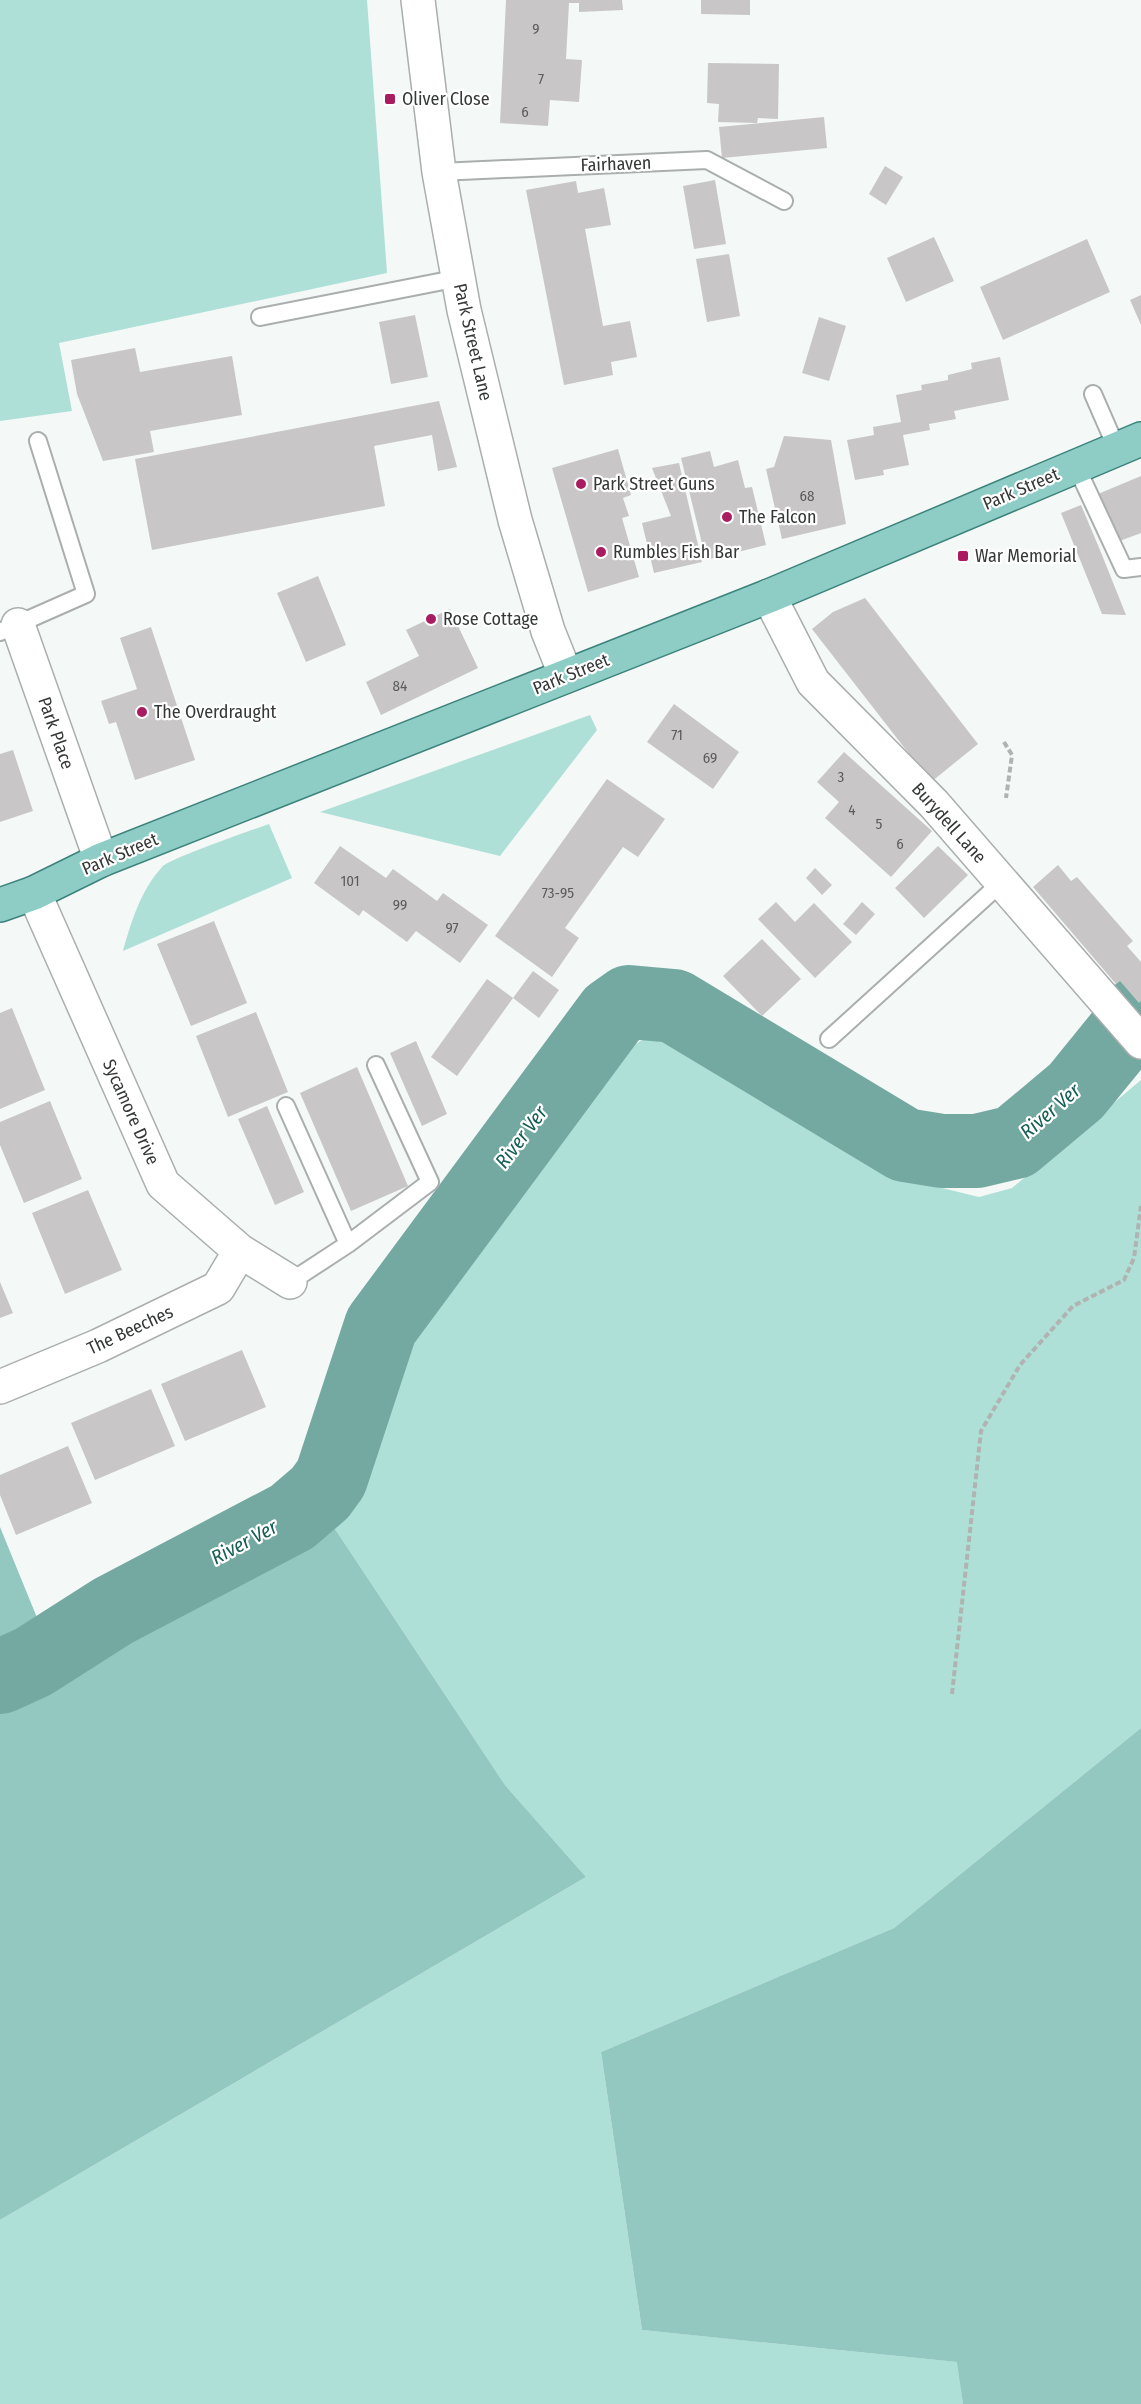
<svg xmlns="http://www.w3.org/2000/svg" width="1141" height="2404" viewBox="0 0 1141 2404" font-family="'Fira Sans Condensed',sans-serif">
<rect width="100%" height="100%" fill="#f4f8f7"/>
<!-- green -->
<path fill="#aee0d8" d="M0 0H367L387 273 59 343 72 411 0 421Z
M590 715 597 730 500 856 320 812Z
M269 824 292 878 123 951C131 922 141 890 162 867 169 859 252 830 269 824Z
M648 1037 691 1038 938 1187 979 1197 1012 1188 1141 1080V1728L894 1928 601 2052 642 2330 958 2362 963 2404H0V2220L586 1877 505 1785 327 1517 344 1488 386 1367 454 1248 609 1058Z"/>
<!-- forest -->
<path fill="#92c8c0" d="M327 1517 505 1785 586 1877 0 2220V1706Z
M0 1527 40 1625 0 1642Z
M1141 1728V2404H963L957 2362 642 2330 601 2052 894 1928Z"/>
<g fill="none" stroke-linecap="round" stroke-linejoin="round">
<!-- river -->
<path stroke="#74a9a1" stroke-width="74" d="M0 1677 33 1662 113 1611 292 1517 320 1493 331 1478 381 1326 612 1014 629 1002 674 1006 905 1145 942 1151H977L1015 1142 1076 1091 1141 1011"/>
</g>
<!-- building -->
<path fill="#c9c6c7" d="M506 0H622L623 10 579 12V3H569L566 59 582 60 579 102 550 100 548 126 500 123Z
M701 0H750V15L701 14Z
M708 63 779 64 778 119 758 118 757 123 718 122 719 104 707 103Z
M824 117 827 148 722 158 719 127Z
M885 166 903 177 886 205 869 194Z
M715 180 726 244 694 249 683 186Z
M576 181 578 193 604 188 611 225 585 229 603 326 630 321 637 357 611 362 613 375 564 385 526 190Z
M934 237 954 281 906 302 887 258Z
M1087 239 1110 292 1003 340 980 287Z
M729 254 740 316 707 322 696 259Z
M1141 295V325L1130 300Z
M415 315 428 377 391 384 379 322Z
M819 317 846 326 829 381 802 373Z
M135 348 140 372 232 356 242 415 150 431 154 452 103 461 77 394 71 360Z
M1000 357 1009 400 954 411 956 419 929 424 930 430 903 435 909 465 883 470 884 475 855 480 847 440 874 435 873 427 901 422 896 395 922 390 921 385 948 380V375L972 369 971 363Z
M439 401 457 467 438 471 432 435 374 446 385 506 152 550 135 459Z
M784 436 831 440 846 524 782 539 766 469 774 467Z
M618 449 631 495 623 498 629 516 622 518 639 577 588 592 552 468Z
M710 451 714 467 738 460 745 488 752 487 766 545 706 560 681 458Z
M679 463 702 562 654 573 642 523 671 516 652 468Z
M1141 476V533L1117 542 1098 494Z
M1081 505 1100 550 1126 615 1102 614 1061 513Z
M318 576 346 645 306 662 277 593Z
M865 598 978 744 931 782 812 629 833 612Z
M450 609 478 668 381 715 366 682 419 656 406 630Z
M151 627 195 760 135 780 116 722 109 724 101 701 137 689 120 638Z
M674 704 739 752 713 789 647 742Z
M13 750 33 811 0 822V754Z
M844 752 932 831 891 877 825 818 839 802 817 782Z
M607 779 665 819 638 857 623 847 565 928 579 938 552 977 495 936Z
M340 846 386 878 393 869 437 901 443 893 488 925 460 963 416 931 407 942 363 910 359 916 314 883Z
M938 846 968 875 924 918 895 888Z
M1058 865 1071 881 1077 877 1133 941 1127 946 1141 962V1001L1139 1003 1120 981 1116 984 1033 887Z
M815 868 832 885 822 895 806 878Z
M776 902 795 922 814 903 852 942 815 978 758 919Z
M862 902 875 914 856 935 843 924Z
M214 921 247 1003 191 1026 157 944Z
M762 939 801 979 762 1016 723 976Z
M533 971 559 990 539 1018 513 998Z
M487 979 513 998 457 1076 431 1057Z
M12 1008 45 1090 0 1109V1013Z
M256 1012 288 1092 228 1117 196 1036Z
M416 1041 447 1114 422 1126 390 1053Z
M357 1067 408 1186 351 1211 300 1093Z
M50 1101 82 1179 24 1203 0 1145V1122Z
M267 1106 304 1192 275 1205 238 1119Z
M88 1190 122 1270 65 1294 32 1213Z
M0 1282 13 1313 0 1318Z
M242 1350 266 1407 185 1441 161 1384Z
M151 1389 175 1446 95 1480 71 1423Z
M68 1446 92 1503 16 1535 0 1495V1475Z"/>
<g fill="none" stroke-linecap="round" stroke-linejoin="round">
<defs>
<path id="service" d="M439 172 707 160 784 201
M260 317 459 278
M1093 394 1117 449
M1076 466 1124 569 1141 567
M0 632 86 594 38 441
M829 1039 1002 882
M286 1106 348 1244
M290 1282 348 1244 430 1182 376 1065"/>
<path id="minor" d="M769 596 813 682 934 804 1141 1042
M18 625 101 860
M34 893 163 1184 240 1251 290 1282
M0 1387 98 1346 218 1288 240 1251"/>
<path id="tertiary" d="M418 0 439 172 464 310 515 520 548 631 566 676"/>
<path id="primary" d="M0 905 34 893 101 860 769 596 1141 439"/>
</defs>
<!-- service casing -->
<use href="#service" stroke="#abaeae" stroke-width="20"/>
<!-- minor casing -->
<use href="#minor" stroke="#abaeae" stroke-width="36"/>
<!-- tertiary casing -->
<use href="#tertiary" stroke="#abaeae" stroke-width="36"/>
<!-- primary casing -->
<use href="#primary" stroke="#3d837b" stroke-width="36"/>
<!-- path -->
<path stroke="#b0b3b2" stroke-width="4" stroke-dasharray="6 3" stroke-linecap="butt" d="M1004 742 1012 755 1006 798
M952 1694 981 1431 1020 1365 1073 1306 1124 1280 1134 1258 1141 1206"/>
<!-- service -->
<use href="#service" stroke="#fff" stroke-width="16"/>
<!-- minor -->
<use href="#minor" stroke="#fff" stroke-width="33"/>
<!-- tertiary -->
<use href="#tertiary" stroke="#fff" stroke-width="33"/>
<!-- primary -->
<use href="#primary" stroke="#8dcdc5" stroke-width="33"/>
</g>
<!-- markers -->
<g fill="#a91d60" stroke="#fff" stroke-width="2">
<rect x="384" y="93" width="12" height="12" rx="3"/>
<circle cx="581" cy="484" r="6"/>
<circle cx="727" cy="517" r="6"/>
<circle cx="601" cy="552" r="6"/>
<rect x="957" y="550" width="12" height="12" rx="3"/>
<circle cx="431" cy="619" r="6"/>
<circle cx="142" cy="712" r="6"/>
</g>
<g text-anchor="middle" stroke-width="4.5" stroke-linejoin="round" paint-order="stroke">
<!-- number labels -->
<g font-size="15" fill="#5b5c5c">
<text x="536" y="34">9</text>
<text x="541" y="84">7</text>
<text x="525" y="117">6</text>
<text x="807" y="501">68</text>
<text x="400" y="691">84</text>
<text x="677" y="740">71</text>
<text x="710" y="763">69</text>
<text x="841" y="782">3</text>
<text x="852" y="815">4</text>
<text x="879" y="829">5</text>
<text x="900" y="849">6</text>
<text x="350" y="886">101</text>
<text x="558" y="898">73-95</text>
<text x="400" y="910">99</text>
<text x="452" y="933">97</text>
</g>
<!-- poi labels -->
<g font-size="18" fill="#363838" stroke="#fff" text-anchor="start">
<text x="402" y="105">Oliver Close</text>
<text x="593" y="490">Park Street Guns</text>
<text x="739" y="523">The Falcon</text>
<text x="613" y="558">Rumbles Fish Bar</text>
<text x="975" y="562">War Memorial</text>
<text x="443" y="625">Rose Cottage</text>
<text x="154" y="718">The Overdraught</text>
</g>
<!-- street labels -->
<g font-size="18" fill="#363838" stroke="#fff">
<text transform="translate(616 164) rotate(-2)" y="6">Fairhaven</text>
<text transform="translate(473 342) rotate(77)" y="6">Park Street Lane</text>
<text transform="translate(1021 489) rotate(-23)" y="6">Park Street</text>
<text transform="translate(571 674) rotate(-22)" y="6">Park Street</text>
<text transform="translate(56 733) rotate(71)" y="6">Park Place</text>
<text transform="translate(949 823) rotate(48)" y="6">Burydell Lane</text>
<text transform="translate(120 854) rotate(-23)" y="6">Park Street</text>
<text transform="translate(131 1112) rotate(66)" y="6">Sycamore Drive</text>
<text transform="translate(130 1330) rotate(-25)" y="6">The Beeches</text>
</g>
<!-- water labels -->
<g font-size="20" font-style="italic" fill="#165e56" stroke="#fff">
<text transform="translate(1050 1111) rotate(-41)" y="7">River Ver</text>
<text transform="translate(521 1137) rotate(-53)" y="7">River Ver</text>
<text transform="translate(244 1542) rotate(-28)" y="7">River Ver</text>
</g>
</g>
</svg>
